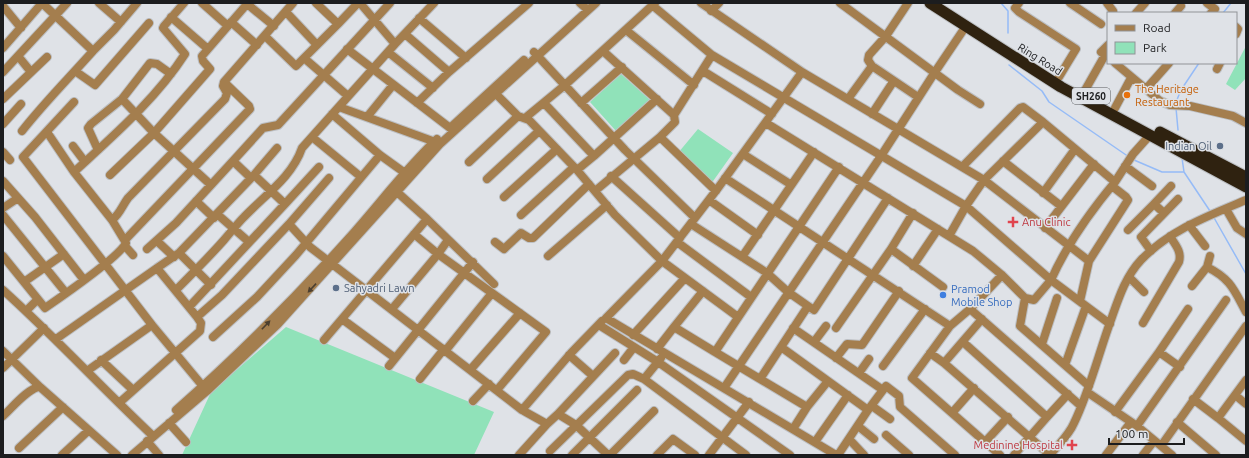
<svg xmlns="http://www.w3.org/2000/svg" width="1249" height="458" viewBox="0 0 1249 458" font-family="Ubuntu,sans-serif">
<rect width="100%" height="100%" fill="#dfe2e7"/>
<!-- green -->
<path fill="#90e2b9" d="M1246 46V78L1235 90 1226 84Z
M621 74 650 100 616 131 590 102Z
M698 129 733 153 711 184 678 153Z
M286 327 494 412 474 455H182L211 392Z"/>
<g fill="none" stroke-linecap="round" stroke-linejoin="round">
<!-- stream -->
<path stroke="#95bbf7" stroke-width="1.5" d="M1001 3 1008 11V33
M1223 13 1231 3
M1009 65 1042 91 1049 102 1129 157
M1176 102 1181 90 1199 63
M1176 108 1178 130
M1182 158 1184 172
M1134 160 1162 172H1184L1210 211
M1213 216 1246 274"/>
<defs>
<path id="minor" d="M42 3 93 51 114 30 137 3
M99 3 121 22
M202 3 228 26
M246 3 274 26
M360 3 395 44
M580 3 588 10
M840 3 958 90 980 104
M908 3 886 36 869 55 868 60 872 66 918 97
M1019 3 1015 8 1019 12 1076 49 1059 77
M1070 3 1101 24
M1107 3 1113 11
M1207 3 1215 9 1211 13
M652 5 712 55 966 206 1051 280 1034 300 1025 298
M3 6 21 28
M711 11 719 3
M286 12 317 45 338 24 316 3
M1136 13 1145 3
M1175 13 1181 6
M171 17 208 49
M419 18 466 58
M231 22 257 45
M338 24 358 3
M1236 27 1238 29 1236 34
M626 30 694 85
M405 34 449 72
M265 36 296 66 317 45
M3 48 42 3
M347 49 454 131
M603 51 674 115
M388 52 433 88
M534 52 625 150 695 218
M712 55 674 115 675 122 660 137 716 191
M18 56 31 72
M304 58 348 96
M1115 63 1146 89
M1169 63 1146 89 1160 101 1170 105 1190 106 1233 116 1246 123
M1217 69 1220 63
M75 71 95 85 149 23
M703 71 772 114
M3 72 67 3
M802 72 984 180 1043 122 1115 182C1090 212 1067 244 1051 280L1110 324
M493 91 518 116 529 120 577 170 615 215 662 261 718 188 802 72 701 3
M1084 92 1105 55 1101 52 1108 45
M3 99 47 57
M122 99 154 133 211 185 233 161
M848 99 872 66
M74 102 23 157 152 325 87 371
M417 103 449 72 529 3
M544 103 594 156 657 99
M581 103 622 67
M339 107 438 143
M1115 108 1131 78
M332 114 380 155 405 173
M872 114 893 82
M367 117 393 85
M525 118 565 85 655 3
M766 123 973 251 1002 275 1025 298 1020 326 1089 386
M3 124 21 104
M450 128 524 60
M22 131C44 103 69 78 93 51
M312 137 361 177
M73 146 85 162
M98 150 88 128 91 124 122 99 150 63 157 64 171 74
M3 152 10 160
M743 154 790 184
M1003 161 1061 206
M469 162 518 116
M1125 166 1152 186
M962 167 1020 108 1023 107 1043 122
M577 170 594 156
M74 172C113 136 156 99 185 54L163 28 164 26 184 3
M110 175 154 133 210 69 203 61 202 56 247 4
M611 176 680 238
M251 178 233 161 263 128 278 125 390 3
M725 178 950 326 970 309 1002 275
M487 179 539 131
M3 181 35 217 84 280
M1115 182 1133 154 1150 135
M595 191 660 137
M1043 193 1075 149
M504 197 557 149
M709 200 758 235
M196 201 214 218
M285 204 319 167
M3 208 18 198
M1226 209 1237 228 1246 234
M1164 213 1154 204 1171 186
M217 214 249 242
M3 215 66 293
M521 215 574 167
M427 219 494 284
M112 220C120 214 122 206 128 198L225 99 227 93 223 86 224 82 293 3
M289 224 329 178
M691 224 767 273 788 292 808 306 760 379 807 407 793 429
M1189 225 1205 246
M1045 228 1094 164
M1128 230 1154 204
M414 234 438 254 546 332 497 390
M949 236 966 206 984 180 1089 261
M125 240 250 109 249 106 224 82
M157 241 174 257
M495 242 504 249 521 233 529 238H533L589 184
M677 242 751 297
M125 246 133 255
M147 249 176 223 211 185
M891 249 913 213
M1151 251 1141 237 1178 199
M179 253 211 285
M3 256 45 308C61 297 119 257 126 243L112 220 74 172 47 132
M548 256 607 205
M742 257 814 152
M913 266 938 229
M1207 267 1210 256
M157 268 179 253 254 175 277 148
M1129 277 1144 292
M24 282 64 254
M1192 286 1207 267C1231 279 1234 290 1246 312
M3 290C55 337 102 388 153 436
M176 290C192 274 209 257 224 240 231 232 237 224 244 217 265 195 292 177 302 148L395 44 434 3
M1080 301 1089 261 1128 200 1126 197 1112 186
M808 306 814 310 888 198
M189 307 285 204 254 175
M392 309 438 254 448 240
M970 309 1081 406
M26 311 37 300
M197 317 222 295 289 224 310 247 522 410 547 424 558 414 576 425 608 455
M738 317 662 261 606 318 836 455
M342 319 395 358
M982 319 944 363 1050 455C1058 445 1069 435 1074 423 1090 390 1099 352 1112 317 1119 297 1126 276 1141 260 1170 230 1208 216 1246 200
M1143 323 1179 262C1182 251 1175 245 1170 236
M152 325 206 390
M599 325 658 362 790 455
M950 326 912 378 1000 455
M674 327 703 291
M793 328 883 390
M836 328 891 249 943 287
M633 335 685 278
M213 337 257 297 296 255 380 155
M56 339 157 268 197 317 201 323 200 331 119 403
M324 340 427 219 397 192
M814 342 826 326
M963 342 1047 417 1068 394
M1042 344 1057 298
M781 347 868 410 886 386 899 396 900 407 955 455
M657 349 674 327 715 352
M446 350 492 293
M3 351 40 387
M1159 352 1188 309
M930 353 944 363
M569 355 593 376
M836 358 847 344 862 345 899 291
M101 360 133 390
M624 360 634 347
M1065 365 1086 306
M389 366 473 262
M883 366 925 309
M3 368 44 328
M471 369 520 313
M859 373 869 359
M420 379 444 349
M644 379 661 358
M760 379 715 352 839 167
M724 388 881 156 935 72 966 26
M1087 392 1137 426 1172 455
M1235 395 1246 404
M1193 399 1218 418 1246 380
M473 401 489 384
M872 406 890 419
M807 407 828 381
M176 410C236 357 294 299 348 239 377 207 405 169 437 139
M522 410 571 353 602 321
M1115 412 1159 352 1180 367
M952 413 974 388
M558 414 615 353
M3 416C11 409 29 387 40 387L117 455
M1218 418 1246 441
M1177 422 1216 455
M169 423 186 442
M858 426 874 439
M1137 426 1226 300
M886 435 909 455
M849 439 864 455
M147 441 159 455
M815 442 848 395
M985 442 1008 417
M1161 446 1246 326
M19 448 63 407
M550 451 628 375 633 374 644 379 746 455
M62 455 88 431
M132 455 207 391 278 324 440 144 596 3
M519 455 547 424
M572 455 637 390
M610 455 654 411
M657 455 673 439 695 455
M709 455 749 402
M838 455 868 410
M1014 455 1047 417
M1106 455 1131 422
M1143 455 1154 441"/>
<path id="highway" d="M930 3 1061 87 1246 187
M1160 132 1246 177"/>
</defs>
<!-- minor casing -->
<use href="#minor" stroke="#bcbfc3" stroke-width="10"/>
<!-- highway casing -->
<use href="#highway" stroke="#bcbfc3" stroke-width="13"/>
<!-- minor -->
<use href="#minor" stroke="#a47e4e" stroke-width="8"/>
<!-- highway -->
<use href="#highway" stroke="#2f2210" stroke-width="11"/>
</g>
<!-- one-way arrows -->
<defs><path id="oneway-solid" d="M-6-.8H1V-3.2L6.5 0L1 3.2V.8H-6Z"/></defs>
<g fill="#4c3f2f">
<use href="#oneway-solid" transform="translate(312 288) rotate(133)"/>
<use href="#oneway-solid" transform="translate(266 325) rotate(-46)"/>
</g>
<!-- markers -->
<circle fill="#e8710a" stroke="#dfe2e7" stroke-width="1.5" cx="1127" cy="95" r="4"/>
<g fill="#5c6f8a" stroke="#dfe2e7" stroke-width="1.5">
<circle cx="1220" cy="146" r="4"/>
<circle cx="336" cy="288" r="4"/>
</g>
<g fill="#e0444e" stroke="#dfe2e7" stroke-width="1.5">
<path d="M1011 216h4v4h4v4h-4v4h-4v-4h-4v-4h4z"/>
<path d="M1070 439h4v4h4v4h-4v4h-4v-4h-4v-4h4z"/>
</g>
<circle fill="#3f7fe0" stroke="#dfe2e7" stroke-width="1.5" cx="943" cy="295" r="4"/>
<g text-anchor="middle" stroke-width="3" stroke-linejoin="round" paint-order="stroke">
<!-- shield labels -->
<rect fill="#dfe2e7" stroke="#56585b" stroke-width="1" x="1072" y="88" width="38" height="16" rx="3"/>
<g font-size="10" font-weight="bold" fill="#1c1d1f">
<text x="1091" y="100">SH260</text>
</g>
<!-- street labels -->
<g font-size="11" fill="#1c1d1f" stroke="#dfe2e7">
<text transform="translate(1040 59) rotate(32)" y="4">Ring Road</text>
</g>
<!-- food labels -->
<g font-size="11" fill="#c56008" stroke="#dfe2e7" text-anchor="start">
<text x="1135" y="93">The Heritage<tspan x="1135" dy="13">Restaurant</tspan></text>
</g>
<!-- service labels -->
<g font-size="11" fill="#4e5e75" stroke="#dfe2e7" text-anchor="end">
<text x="1212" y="150">Indian Oil</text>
<text x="344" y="292" text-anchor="start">Sahyadri Lawn</text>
</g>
<!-- health labels -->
<g font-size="11" fill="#be3a42" stroke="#dfe2e7" text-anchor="start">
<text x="1022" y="226">Anu Clinic</text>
<text x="1063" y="449" text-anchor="end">Medinine Hospital</text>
</g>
<!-- shop labels -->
<g font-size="11" fill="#366cbe" stroke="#dfe2e7" text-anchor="start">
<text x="951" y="293">Pramod<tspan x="951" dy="13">Mobile Shop</tspan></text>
</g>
</g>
<!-- border -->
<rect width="1249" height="458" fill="none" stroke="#1c1d1f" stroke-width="8"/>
<!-- legend -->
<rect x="1107" y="12" width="130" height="52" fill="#dfe2e7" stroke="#919397"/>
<rect x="1115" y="25" width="20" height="6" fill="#a47e4e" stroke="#919397"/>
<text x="1143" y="32" font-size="12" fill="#1c1d1f">Road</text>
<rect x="1115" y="42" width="20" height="12" fill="#90e2b9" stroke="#919397"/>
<text x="1143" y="52" font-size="12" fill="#1c1d1f">Park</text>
<!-- scale -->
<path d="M1109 438v6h75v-6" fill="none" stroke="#1c1d1f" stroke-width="2"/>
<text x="1115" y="438" font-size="12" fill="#1c1d1f" stroke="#dfe2e7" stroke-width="3" paint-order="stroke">100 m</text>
</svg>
